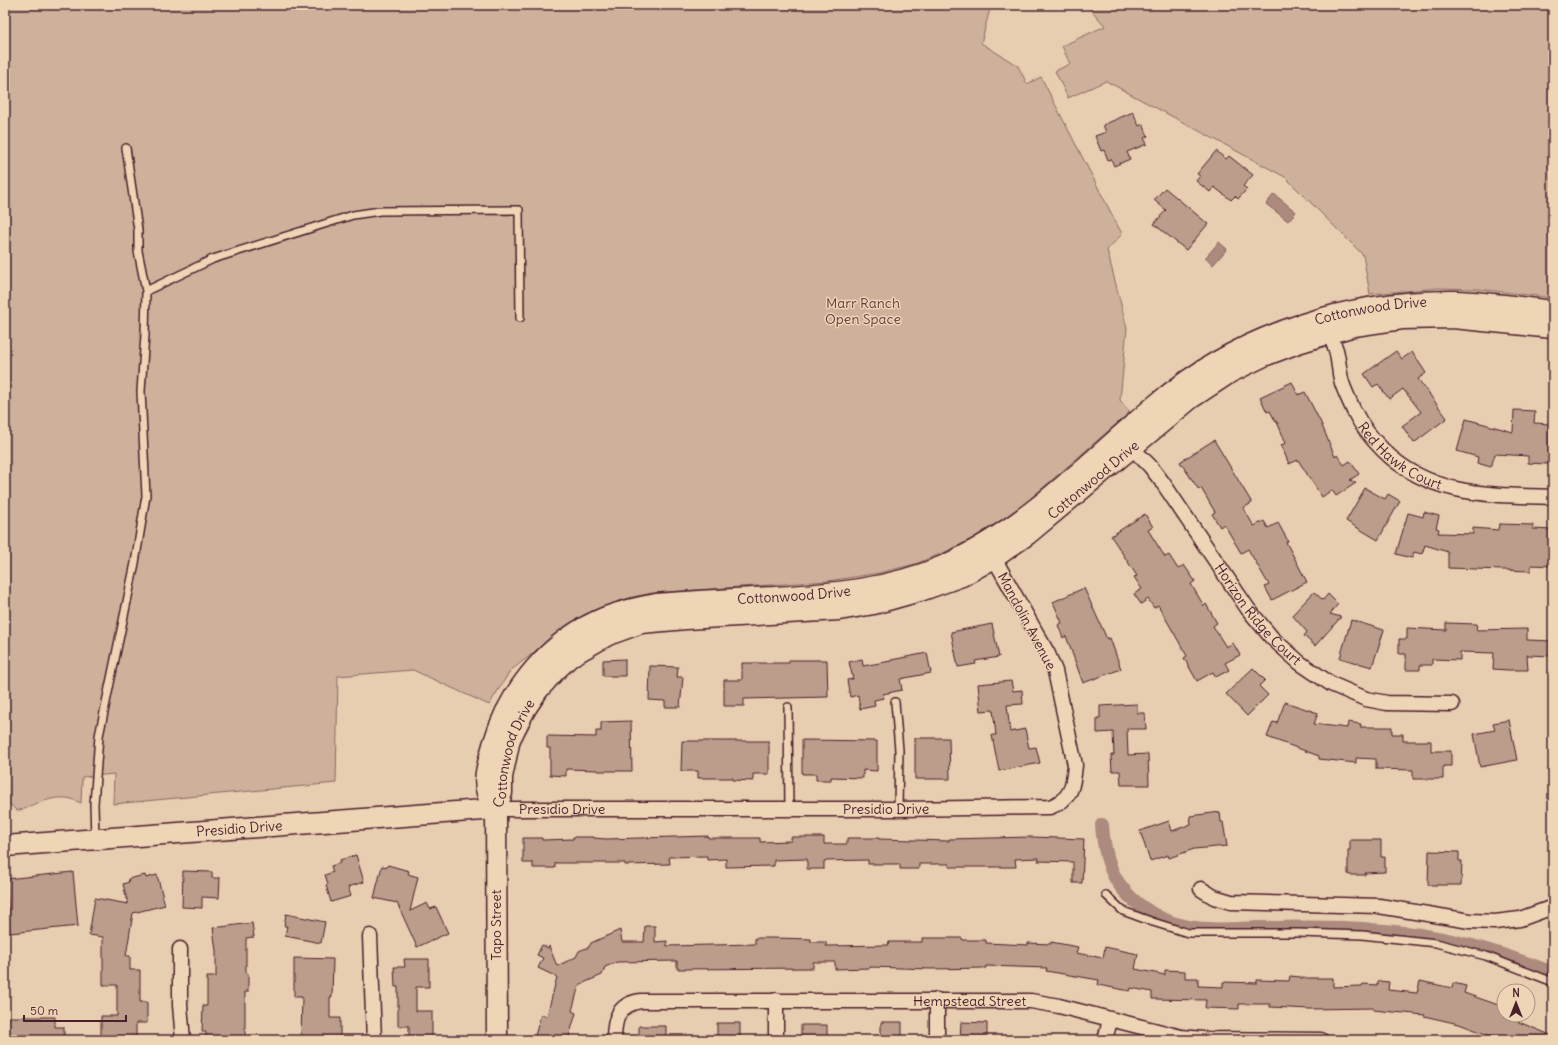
<svg xmlns="http://www.w3.org/2000/svg" width="1558" height="1045" viewBox="0 0 1558 1045" font-family="Delius,sans-serif">
<rect width="100%" height="100%" fill="#e7ceb0"/>
<filter id="ink" filterUnits="userSpaceOnUse"><feTurbulence type="fractalNoise" baseFrequency=".025" numOctaves="2"/><feDisplacementMap in="SourceGraphic" scale="8" xChannelSelector="R" yChannelSelector="G"/><feConvolveMatrix kernelMatrix="1 2 1 2 8 2 1 2 1" color-interpolation-filters="sRGB"/></filter>
<g filter="url(#ink)">
<!-- green -->
<path fill="#cdb19b" stroke="#8c6863" d="M5 5H991L981 43 1018 66 1027 84 1041 77 1122 234 1107 250 1127 328 1120 400 1130 412 1021 507 974 538 945 552 915 564 879 573 828 581 652 593 632 597 605 606 584 615 547 641 532 654 510 671 489 705 413 670 338 676 336 783 113 804 114 774 82 777 81 803C76 801 71 798 66 798 51 796 32 806 17 811L5 800Z
M1087 5H1553V298L1478 289 1439 288 1370 294 1363 255 1285 177 1106 81 1068 98 1055 71 1070 64 1062 46 1105 26Z"/>
<!-- water -->
<path fill="#ac8a7d" stroke="#855f5c" d="M1274 194 1296 212 1288 221 1266 204Z
M1219 242 1227 249 1213 265 1205 258Z"/>
<g fill="none" stroke-linecap="round" stroke-linejoin="round">
<!-- canal -->
<path stroke="#ac8a7d" stroke-width="14" d="M1102 825C1103 839 1105 853 1110 866 1121 898 1156 921 1188 927 1210 931 1234 929 1257 928 1295 928 1334 926 1372 930 1403 932 1434 936 1464 944 1494 951 1524 962 1553 973"/>
</g>
<!-- building -->
<path fill="#bb9d8b" stroke="#4a1f2b" d="M1133 112 1139 126 1143 124 1148 136 1144 138 1147 144 1127 152 1130 159 1114 166 1111 159 1108 160 1104 150 1101 151 1095 136 1106 132 1103 125Z
M1216 151 1226 159 1229 156 1253 175 1243 186 1247 189 1238 199 1235 196 1231 200 1214 187 1210 192 1196 181 1200 176 1197 174Z
M1165 188 1208 224 1186 250 1154 224 1166 210 1154 200Z
M1396 351 1402 359 1412 352 1426 373 1418 379 1447 418 1414 443 1402 426 1421 412 1403 389 1389 399 1378 384 1373 387 1364 374Z
M1292 382 1298 395 1305 392 1321 423 1335 457 1337 455 1344 465 1350 461 1359 474 1350 480 1356 483 1336 496 1332 490 1322 497 1298 460 1289 464 1281 445 1286 443 1277 422H1276L1270 411 1267 412 1260 397Z
M1514 410 1535 411 1534 423 1550 424 1548 464 1528 463V456L1495 454 1491 467 1477 463 1478 457 1457 451 1466 419 1513 432Z
M1214 440 1252 503 1243 508 1254 526 1264 521 1268 528 1278 523 1288 541 1286 542 1307 582 1272 600 1265 587 1269 585 1248 549 1241 553 1224 524 1220 527 1212 514 1215 512 1201 488 1199 490 1180 462Z
M1365 488 1385 499 1388 494 1400 501 1378 540 1346 521Z
M1424 512 1439 516 1436 528 1439 529 1438 533 1473 534V528L1498 530 1499 524 1533 525V529L1553 530V566L1531 565V571L1448 568V552L1425 545 1422 554 1414 552 1412 558 1396 554 1408 513 1423 517Z
M1145 514 1153 527 1148 530 1165 557 1169 555 1178 569 1184 565 1195 581 1191 584 1204 606 1206 604 1217 623 1213 626 1226 647 1233 643 1240 655 1225 663 1229 670 1216 677 1213 672 1197 681 1184 658 1187 656 1158 605 1154 608 1148 599 1141 604 1134 594 1142 589 1134 577 1137 576 1111 536Z
M1084 588 1107 639 1110 638 1121 669 1083 683 1066 636 1063 638 1058 625 1062 623 1053 602Z
M1314 592 1323 600 1328 594 1338 604 1330 614 1341 617 1315 646 1304 636 1307 632 1292 615Z
M1351 620 1384 630 1372 667 1340 658Z
M1446 623 1477 624 1476 630 1527 629V640L1553 641V656L1527 655 1528 670H1508L1493 669 1494 653 1460 652V660L1432 659V665H1420V670H1406V654H1399V639H1407V628L1446 630Z
M992 624 999 657 975 661 976 664 958 667 951 632Z
M927 653 931 673 900 679 902 690 883 694 884 698 874 700 875 706 860 709 858 695 850 697 847 680 853 679 849 662 862 659 863 666 891 661V660Z
M625 659V676H603V660Z
M789 660H827L828 697 744 699V706H724V680H742V663H789Z
M650 666 678 667 677 677H683L680 707H665V701L649 700Z
M1253 668 1265 680 1259 686 1268 695 1247 716 1226 694Z
M1011 681 1013 691 1022 690 1023 704 1007 705 1010 732 1025 729 1029 748 1036 747 1040 763 999 771 992 735H996L993 710 981 711 978 684Z
M1285 702 1318 713 1314 724 1347 728 1348 722 1361 724 1360 727H1392V734H1403V741H1431V751H1451V766H1443V779H1413V770L1376 769V759L1356 758V763L1319 759V756L1267 737 1273 722 1277 723Z
M1137 704V713H1145L1146 729H1127L1128 755 1148 754 1149 785H1121L1120 771H1112L1111 755H1114L1113 732 1097 733V718H1100V706Z
M1509 720 1517 760 1480 767 1474 734 1495 730 1493 723Z
M631 721 632 771H597V770L566 769V776L550 775V748H547V736L596 737V731H601V722Z
M915 738H949L950 779H915Z
M802 740 877 741V771L863 770V778L831 777V780H816V774H802Z
M682 741H769V774H753V781L733 780V778H698V771H681Z
M1220 812 1221 822H1223L1227 846 1194 849 1169 858 1168 855 1150 861 1140 831 1169 821 1172 831 1191 824 1190 816Z
M708 836V838H760V842L791 841V837H824V844H847V838H879V839L949 841V839L1032 837 1084 839 1082 883H1073V862L1038 861 1039 858 1015 859 1016 867H949V864H919V869H900V864H868V860L824 861V869H807V859L774 860V866L726 867V859L707 860V856L669 857 670 864 625 865V863H555V868H533V863H523V838H542V840L573 839V837H594V838L606 839Z
M1350 840H1381V857H1385V872L1365 873V875H1350L1348 874V850H1350Z
M1429 851 1459 852V861H1462L1461 885H1428Z
M356 855 364 882 348 887 351 896 331 902 326 885 328 884 325 875 333 872 331 866 340 863V860Z
M388 865 409 871 408 874 418 877 410 911 427 903 430 909 436 907 448 933 417 947 397 903 374 898 382 866 387 867Z
M183 871 212 872V878H220L219 898 202 897V908L182 907Z
M73 872 78 926 10 933 6 879Z
M145 875 146 878 157 875 165 905 133 913 126 956H130V970H140V1002H147V1023H136V1039H101V1016H117V985H103V937L89 935 95 898 128 904 123 884 129 882 128 879Z
M286 914 325 922 321 943 285 936 287 926H284Z
M252 923 254 937 246 938V974H248V992H245V1040H206V1032H202L203 1006H207V977H216V951L213 928Z
M645 926H655V942L667 941V946L755 944V938H775L811 939V942H826V946L888 945 889 942H922V938H962L963 940H986V943L1028 945V943L1051 944V942L1078 947 1076 953 1103 958 1105 947 1138 954 1135 969 1165 975V970L1185 971V978H1198V986L1223 987V982L1257 983V980L1289 981 1290 976 1301 977V978H1333V987L1362 986 1363 984 1378 985V981L1389 982 1388 990 1417 993 1420 981 1452 988 1453 983 1466 986 1464 993 1504 1007V1016L1553 1036V1040H1502L1459 1024 1424 1016 1425 1015 1373 1010V1008L1310 1009 1270 1007V1004H1239V1009L1205 1008 1206 1000 1152 999V992L1131 988 1130 991 1098 985 1099 980 1046 971 1047 968 986 966V968L931 969 870 967V968L835 969V962H813V968L677 969V961L617 962 605 967 602 975 579 985 572 1011 576 1013 568 1040H551L535 1036 541 1014 547 1016 557 977 538 968 543 958 537 955 542 945 548 948 549 946 557 966 576 957 579 951 589 947 591 943 620 930 622 942H644Z
M294 958 333 959 332 997H330V1018H340V1039H301L302 997H294Z
M404 959H429V987H416V1011H432V1040H409V1026H398V987H395L394 967H405Z
M5 1017H55V1027H64V1040H5Z
M881 1022H902V1040H881Z
M961 1022 987 1023V1040H960Z
M717 1023H740V1040H717Z
M801 1025H827V1037H823V1040H801Z
M639 1026H666V1040H639Z"/>
<g fill="none" stroke-linecap="round" stroke-linejoin="round">
<defs>
<path id="lane" d="M146 291 213 259 353 215 380 211 519 210 520 318
M895 702 899 750 898 809
M788 707 789 809
M95 838 94 804 99 736 135 563 146 496 141 391 145 335 146 291 138 251V230L126 148
M1106 895 1123 911 1153 922 1188 933H1298L1362 935 1436 943 1486 956 1553 982"/>
<g id="street">
<path id="s1" d="M1326 325C1329 334 1333 342 1336 350 1339 361 1339 373 1342 383 1345 392 1350 402 1354 411 1361 425 1372 439 1383 450 1430 497 1491 495 1553 497"/>
<path id="s2" d="M1125 441 1150 466 1163 483 1248 609 1272 638 1300 663 1331 684 1366 699 1387 703 1452 704"/>
<path id="s3" d="M496 809H898L1050 807C1072 799 1073 786 1075 765L1055 671 1048 654 990 551"/>
<path d="M1201 889 1214 897 1231 902 1379 906 1470 921 1495 922 1520 919 1553 907"/>
<path d="M370 936 374 1040"/>
<path d="M180 949V1005L183 1040"/>
<path id="s4" d="M614 1040C614 1019 618 1004 641 1001H1031L1059 1006 1181 1037 1203 1039 1321 1040"/>
<path d="M776 1040V1000"/>
<path d="M937 1040V1000"/>
<path d="M1105 1040 1110 1020"/>
</g>
<g id="secondary">
<path id="s5" d="M496 809C493 804 488 799 487 793 482 778 489 760 493 745 509 689 551 639 606 617 622 611 639 607 656 604 695 601 735 599 774 597 831 594 889 589 943 566 1026 529 1089 461 1158 403 1240 334 1349 300 1455 301 1488 302 1520 307 1553 311"/>
<path id="s6" d="M5 846 496 809"/>
<path id="s7" d="M497 1040 496 809 502 793V777L510 739 526 708 538 690 554 672 571 656 608 635 641 623 686 619 839 610 874 604 920 591 962 576 994 558 1028 534 1190 399 1231 372 1264 356 1298 343 1354 326 1402 319 1453 318 1553 328"/>
</g>
</defs>
<!-- lane casing -->
<use href="#lane" stroke="#4a1f2b" stroke-width="10"/>
<!-- street casing -->
<use href="#street" stroke="#4a1f2b" stroke-width="17"/>
<!-- secondary casing -->
<use href="#secondary" stroke="#4a1f2b" stroke-width="23"/>
<!-- lane -->
<use href="#lane" stroke="#eed5b6" stroke-width="7"/>
<!-- street -->
<use href="#street" stroke="#eed5b6" stroke-width="14"/>
<!-- secondary -->
<use href="#secondary" stroke="#eed5b6" stroke-width="20"/>
</g>
</g>
<g text-anchor="middle" stroke-width="3" stroke-linejoin="round" paint-order="stroke">
<!-- park labels -->
<g font-size="14" fill="#643c41" stroke="#eed5b6">
<text x="863" y="308">Marr Ranch<tspan x="863" dy="16">Open Space</tspan></text>
</g>
<!-- street labels -->
<g font-size="14" fill="#4a1f2b" stroke="#eed5b6">
<text dy="5" stroke="none"><textPath href="#s5" startOffset="1093">Cottonwood Drive</textPath></text>
<text dy="5" stroke="none"><textPath href="#s1" startOffset="157">Red Hawk Court</textPath></text>
<text dy="5" stroke="none"><textPath href="#s7" startOffset="974">Cottonwood Drive</textPath></text>
<text dy="5" stroke="none"><textPath href="#s5" startOffset="434">Cottonwood Drive</textPath></text>
<text dy="5" stroke="none"><textPath href="#s2" startOffset="219">Horizon Ridge Court</textPath></text>
<text transform="translate(1027 621) rotate(62)" y="5">Mandolin Avenue</text>
<text dy="5" stroke="none"><textPath href="#s7" startOffset="290">Cottonwood Drive</textPath></text>
<text dy="5" stroke="none"><textPath href="#s3" startOffset="66">Presidio Drive</textPath></text>
<text dy="5" stroke="none"><textPath href="#s3" startOffset="390">Presidio Drive</textPath></text>
<text dy="5" stroke="none"><textPath href="#s6" startOffset="235">Presidio Drive</textPath></text>
<text transform="translate(496 925) rotate(-90)" y="5">Tapo Street</text>
<text dy="5" stroke="none"><textPath href="#s4" startOffset="382">Hempstead Street</textPath></text>
</g>
</g>
<!-- margin -->
<rect width="1558" height="1045" fill="none" stroke="#eed5b6" stroke-width="20"/>
<rect x="10" y="10" width="1538" height="1025" fill="none" stroke="#4a1f2b" stroke-width="1.5" filter="url(#ink)"/>
<!-- north arrow -->
<g transform="translate(1516 1003)"><circle r="19" fill="#eed5b6" stroke="#ac8c7e"/>
<path d="M0-3L7 15L0 10L-7 15Z" fill="#4a1f2b"/>
<text y="-6" font-size="11" font-weight="bold" text-anchor="middle" fill="#4a1f2b">N</text>
</g>
<!-- scale -->
<path d="M24 1015v6h102v-6" fill="none" stroke="#4a1f2b" stroke-width="2"/>
<text x="30" y="1015" font-size="12" fill="#4a1f2b" stroke="#eed5b6" stroke-width="3" paint-order="stroke">50 m</text>
</svg>
